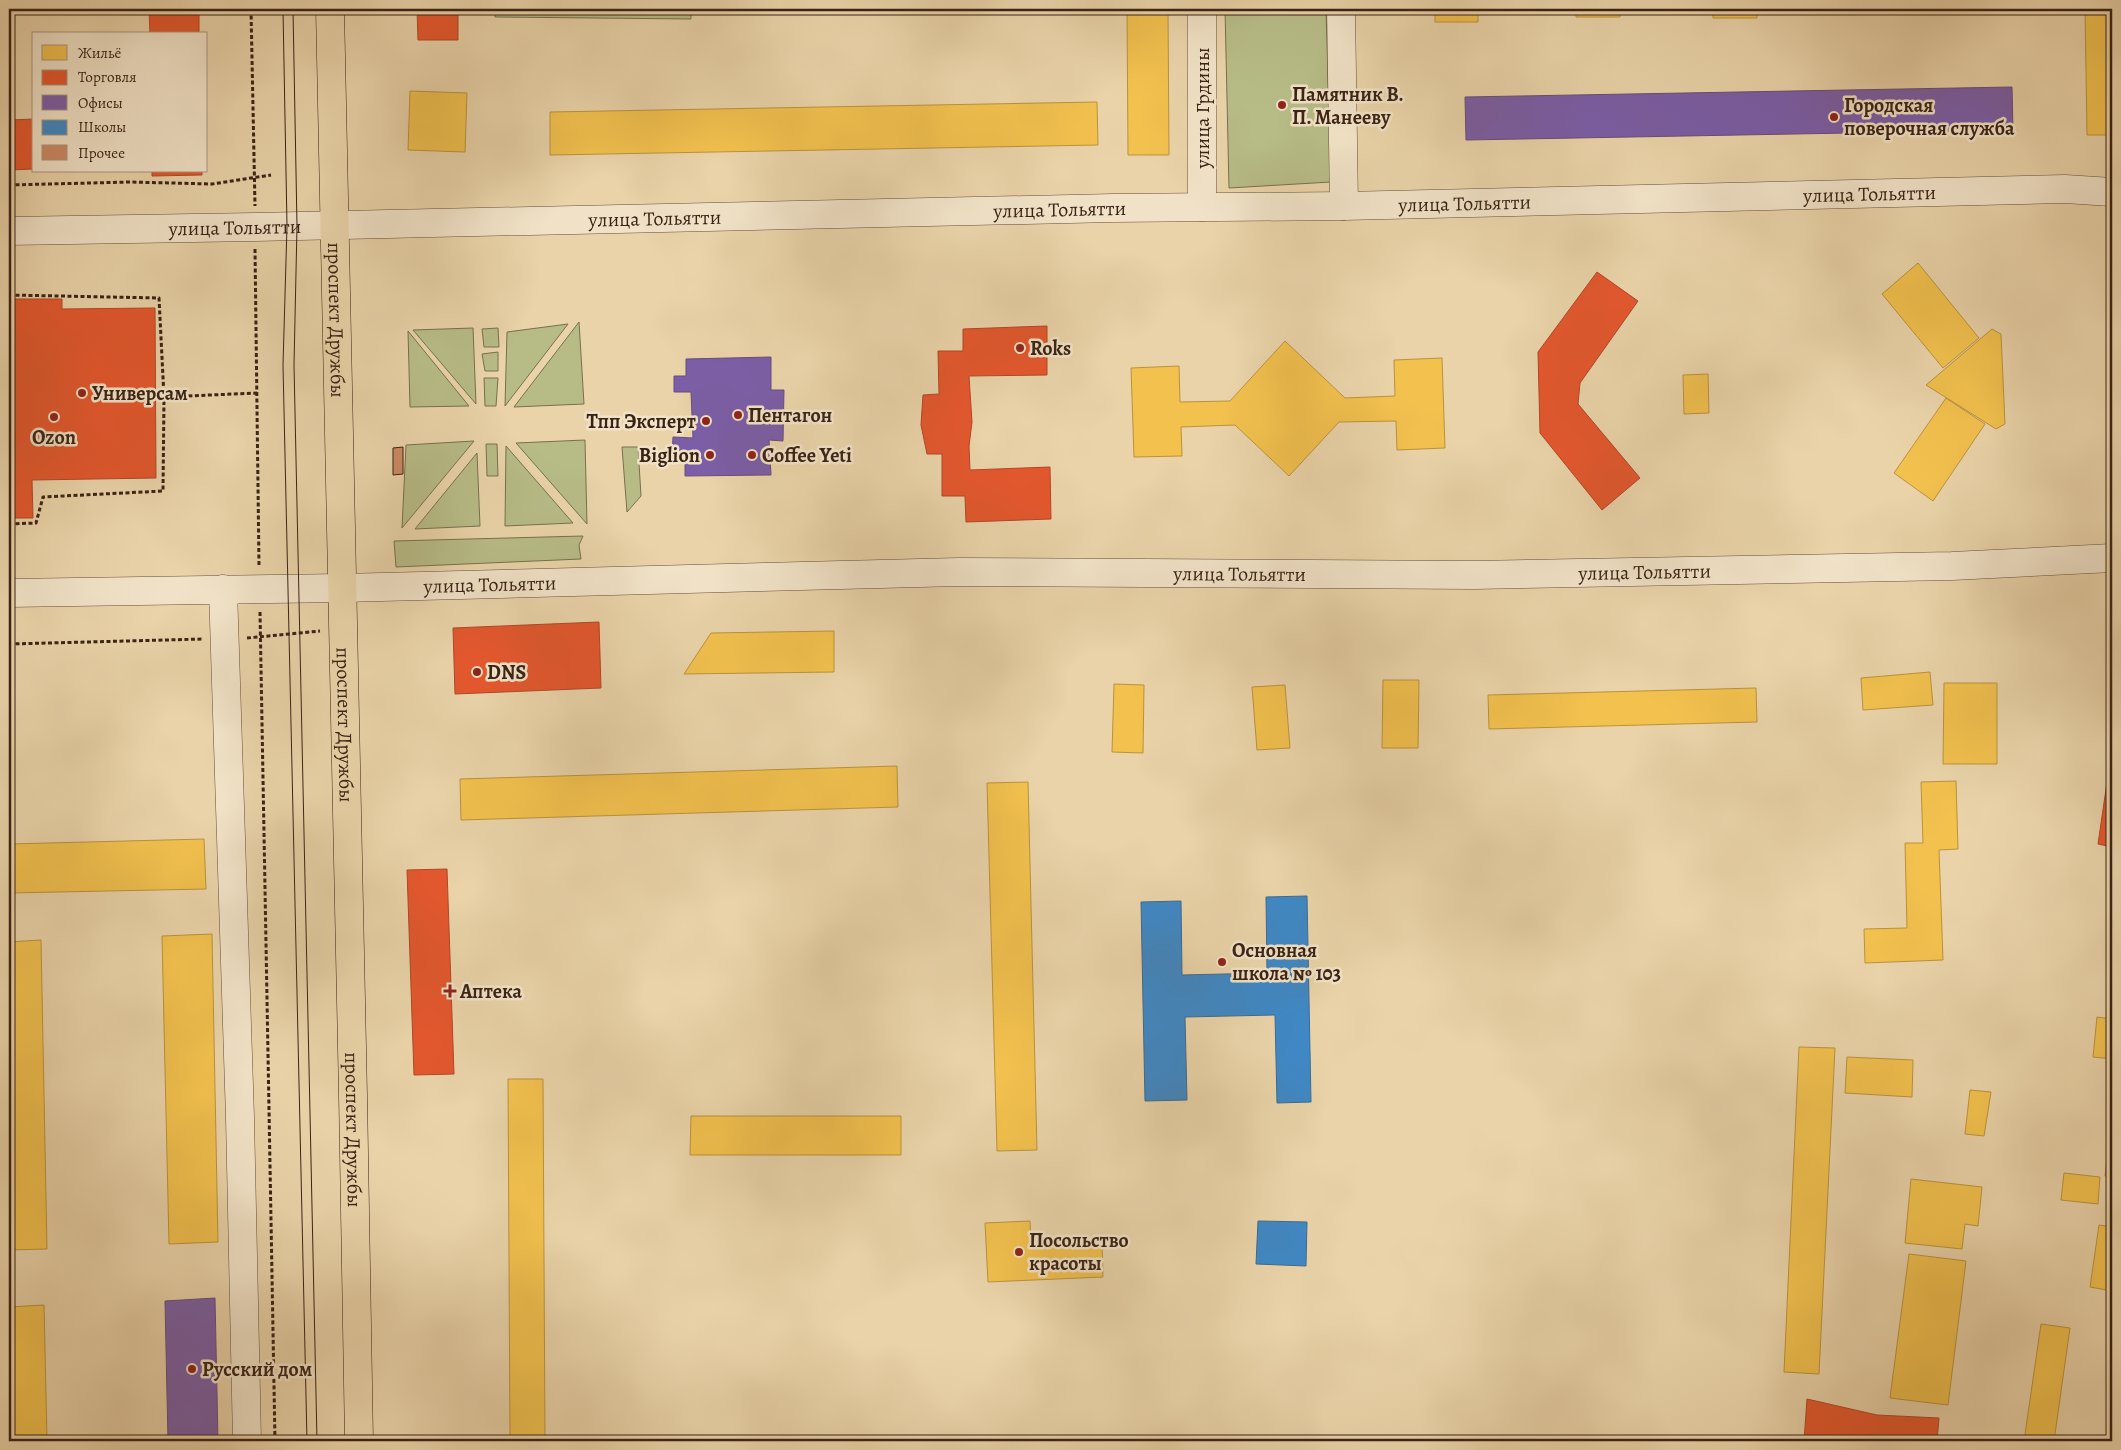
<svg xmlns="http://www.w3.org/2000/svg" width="2121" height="1450" viewBox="0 0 2121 1450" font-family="Alegreya,serif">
<rect width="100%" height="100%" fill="#ead3a9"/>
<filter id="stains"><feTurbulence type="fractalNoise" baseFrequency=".004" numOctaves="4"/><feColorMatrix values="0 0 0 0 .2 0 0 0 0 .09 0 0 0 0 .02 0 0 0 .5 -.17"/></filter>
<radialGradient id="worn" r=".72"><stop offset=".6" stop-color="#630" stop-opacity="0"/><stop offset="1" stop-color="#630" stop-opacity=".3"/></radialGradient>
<!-- green -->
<path fill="#b7bc87" stroke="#78704e" d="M495 9H691V19L495 17Z
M1225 9H1326L1331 182 1229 188Z
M579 322 584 404 514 407Z
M568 324 505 406 507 332Z
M473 328 476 404 413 330Z
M498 328 499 347H484L482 329Z
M408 331 469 406 410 407Z
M498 352V371H485L482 354Z
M484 378H498L496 406H485Z
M585 440 587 524 516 443Z
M474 441 402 528 406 445Z
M486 444H497L498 476H487Z
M506 446 573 523 505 526Z
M622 447H638L641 496 627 512Z
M477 453 480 526 415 529Z
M583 536 579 545 581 559 396 567 394 541Z"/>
<!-- homes -->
<path fill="#f2c14e" stroke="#bb923d" d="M1127 9H1168L1169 155H1128Z
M1435 9H1478V22H1435Z
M1576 9H1620V17H1576Z
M1713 9H1757V18H1713Z
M2085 9H2112V135H2087Z
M410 91 467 93 465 152 408 150Z
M1097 102 1098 145 550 155V112Z
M1918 263 1979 338 1943 368 1882 294Z
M1992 329 2001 334 2005 424 1996 429 1926 385Z
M1285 341 1345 398 1395 396 1394 360 1442 358 1445 448 1397 450 1396 421 1339 422 1289 476 1235 425 1181 427 1182 456 1134 457 1131 368 1179 366 1180 402 1230 401Z
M1708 374 1709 413 1684 414 1683 375Z
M1946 398 1985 424 1933 501 1894 473Z
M834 631V672L684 674 711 633Z
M1930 672 1933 705 1863 710 1861 678Z
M1383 680H1419L1418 748H1382Z
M1944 683H1997V764H1943Z
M1114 684 1144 685 1143 753 1112 752Z
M1285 685 1290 748 1257 750 1252 687Z
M1756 688 1757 722 1489 729 1488 695Z
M897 766 898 807 461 820 460 779Z
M1956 781 1958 849 1939 850 1943 960 1865 963 1864 929 1907 928 1905 843H1923L1921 782Z
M1028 782 1037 1150 997 1151 987 783Z
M204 839 206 889 9 893V844Z
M212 934 218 1242 169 1244 162 936Z
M41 940 47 1249 9 1250V942Z
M2097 1017 2112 1019V1059L2093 1057Z
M1799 1047 1835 1048 1819 1374 1784 1372Z
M1847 1057 1913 1060 1912 1097 1845 1093Z
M508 1079H543L545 1441H510Z
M1970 1090 1991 1092 1984 1136 1965 1134Z
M2112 1110V1177L2105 1176Z
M691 1116H901V1155H690Z
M2064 1173 2100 1177 2098 1204 2061 1200Z
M1911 1179 1982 1187 1978 1226 1965 1224 1962 1249 1905 1243Z
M1030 1221 1031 1245 1102 1242 1103 1277 988 1282 985 1223Z
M2099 1225 2112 1227V1291L2090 1287Z
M1909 1254 1966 1261 1948 1405 1890 1398Z
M44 1305 47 1441H9V1307Z
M2041 1324 2070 1328 2054 1441H2024Z"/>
<!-- shops -->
<path fill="#e4572e" stroke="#b14727" d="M149 9H199V34H150Z
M417 9H458V40H418Z
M34 119V169L9 170V120Z
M152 171H202V175L152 176Z
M1597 272 1638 301 1580 383 1578 404 1640 478 1602 510 1540 433 1538 352Z
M9 299H62V309L155 308 156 478 32 480 33 518H9Z
M1047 326V375L969 376 972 422 969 446 970 470 1050 467 1051 519 966 522 965 496H942V454H927L921 425 923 395 939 394 938 351H963V329Z
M599 622 601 688 455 694 453 628Z
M2112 748V847L2098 844Z
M447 869 454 1074 414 1075 407 870Z
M1807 1399 1877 1415 1939 1418 1937 1441H1804Z"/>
<!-- offices -->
<path fill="#7b5ea7" stroke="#684c7c" d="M2012 87 2013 130 1466 140 1465 97Z
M771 357V390H784L783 441 769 440 771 475 685 476V456L672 455 673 437 693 438 691 392H674V376H686V359Z
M215 1298 218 1441H168L165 1301Z"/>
<!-- schools -->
<path fill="#3f88c5" stroke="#3e6a90" d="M1307 896 1311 1102 1277 1103 1275 1015 1185 1017 1187 1100 1145 1101 1141 902 1181 901 1182 975 1267 973 1266 897Z
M1258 1221 1307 1222 1306 1266 1256 1264Z"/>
<!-- building -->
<path fill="#cd8a64" stroke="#3a2316" d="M403 447V474L393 475V448Z"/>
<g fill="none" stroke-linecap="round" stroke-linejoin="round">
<defs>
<g id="minor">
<path d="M1202 9V207"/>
<path d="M1341 9 1344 206"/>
<path id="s1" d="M9 231 255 227 1113 208 1344 206 2065 189 2112 192"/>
<path d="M223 589 240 1118 247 1441"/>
<path id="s2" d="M9 593 342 588 959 572 1475 575 1952 566 2112 558"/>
</g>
<g id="major">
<path id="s3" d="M330 9 353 1095 359 1441"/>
</g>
</defs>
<!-- minor casing -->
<use href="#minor" stroke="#664f3b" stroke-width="29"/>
<!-- major casing -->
<use href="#major" stroke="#3a2316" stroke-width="29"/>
<!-- path -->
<path stroke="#3a2316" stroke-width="3" stroke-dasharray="4 2.5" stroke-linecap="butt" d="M251 9 255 206
M9 185 130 182 212 184 271 175
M255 249 259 566
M9 295 159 298 164 397
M9 524 36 523 43 497 163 491 164 397 257 393
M260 612 275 1441
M247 638 320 631
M9 644 203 639"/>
<!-- minor -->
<use href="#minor" stroke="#f1e2c7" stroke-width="28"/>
<!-- major -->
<use href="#major" stroke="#ead3a9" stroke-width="28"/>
<!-- tram -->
<path stroke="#3a2316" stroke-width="1" d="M283 9 287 226 283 365 307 1441
M293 9 297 226 294 365 317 1441"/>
</g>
<!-- markers -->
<g fill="#8f2418" stroke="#f1e2c7" stroke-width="2">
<circle cx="1282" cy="105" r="5"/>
<circle cx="1834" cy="117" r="5"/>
<circle cx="1020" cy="348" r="5"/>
<circle cx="82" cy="393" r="5"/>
<circle cx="738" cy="415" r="5"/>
<circle cx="54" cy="417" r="5"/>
<circle cx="706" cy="421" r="5"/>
<circle cx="710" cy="455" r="5"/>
<circle cx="752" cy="455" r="5"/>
<circle cx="477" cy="672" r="5"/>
<circle cx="1222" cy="962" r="5"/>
<path d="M447.5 983.5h5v5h5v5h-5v5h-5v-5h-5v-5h5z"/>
<circle cx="1019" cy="1252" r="5"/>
<circle cx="192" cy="1369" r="5"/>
</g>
<g text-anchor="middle" stroke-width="5" stroke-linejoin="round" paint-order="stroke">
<!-- poi labels -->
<g font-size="20" font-weight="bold" fill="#3a2316" stroke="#f1e2c7" text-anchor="start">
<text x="1292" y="101">Памятник В.<tspan x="1292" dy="23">П. Манееву</tspan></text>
<text x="1844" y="112">Городская<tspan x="1844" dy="23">поверочная служба</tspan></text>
<text x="1030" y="355">Roks</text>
<text x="92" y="400">Универсам</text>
<text x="748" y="422">Пентагон</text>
<text x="696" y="428" text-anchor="end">Тпп Эксперт</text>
<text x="54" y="444" text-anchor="middle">Ozon</text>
<text x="700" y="462" text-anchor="end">Biglion</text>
<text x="762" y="462">Coffee Yeti</text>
<text x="487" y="679">DNS</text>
<text x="1232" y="957">Основная<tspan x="1232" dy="23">школа № 103</tspan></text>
<text x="460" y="998">Аптека</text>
<text x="1029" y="1247">Посольство<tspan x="1029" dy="23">красоты</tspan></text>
<text x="202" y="1376">Русский дом</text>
</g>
<!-- street labels -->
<g font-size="20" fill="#3a2316" stroke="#f1e2c7">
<text transform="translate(1202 108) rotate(-90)" y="7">улица Грдины</text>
<text dy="7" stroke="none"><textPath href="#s1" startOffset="1861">улица Тольятти</textPath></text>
<text dy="7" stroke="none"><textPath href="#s1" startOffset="1456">улица Тольятти</textPath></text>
<text dy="7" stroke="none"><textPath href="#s1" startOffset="1051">улица Тольятти</textPath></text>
<text dy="7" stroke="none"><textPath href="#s1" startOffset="646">улица Тольятти</textPath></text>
<text dy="7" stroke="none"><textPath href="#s1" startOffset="226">улица Тольятти</textPath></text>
<text dy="7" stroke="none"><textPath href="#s3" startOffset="311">проспект Дружбы</textPath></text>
<text dy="7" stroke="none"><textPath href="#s2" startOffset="1636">улица Тольятти</textPath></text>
<text dy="7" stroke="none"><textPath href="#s2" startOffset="1231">улица Тольятти</textPath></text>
<text dy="7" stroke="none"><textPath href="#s2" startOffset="481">улица Тольятти</textPath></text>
<text dy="7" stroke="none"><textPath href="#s3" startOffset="716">проспект Дружбы</textPath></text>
<text dy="7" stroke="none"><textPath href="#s3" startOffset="1121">проспект Дружбы</textPath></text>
</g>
</g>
<!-- margin -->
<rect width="2121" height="1450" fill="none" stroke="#ead3a9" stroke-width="30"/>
<rect x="10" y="10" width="2101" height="1430" fill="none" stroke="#3a2316" stroke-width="2.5"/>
<rect x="15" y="15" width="2091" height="1420" fill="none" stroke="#3a2316"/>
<!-- legend -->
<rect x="32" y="32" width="175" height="140" fill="#f1e2c7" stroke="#a89680"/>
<rect x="42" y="45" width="25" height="15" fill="#f2c14e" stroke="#a89680"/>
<text x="78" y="58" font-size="15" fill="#3a2316">Жильё</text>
<rect x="42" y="70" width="25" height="15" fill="#e4572e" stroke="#a89680"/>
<text x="78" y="82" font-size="15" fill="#3a2316">Торговля</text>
<rect x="42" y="95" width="25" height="15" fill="#7b5ea7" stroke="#a89680"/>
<text x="78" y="108" font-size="15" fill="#3a2316">Офисы</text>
<rect x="42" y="120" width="25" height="15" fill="#3f88c5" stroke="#a89680"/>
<text x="78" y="132" font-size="15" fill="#3a2316">Школы</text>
<rect x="42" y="145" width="25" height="15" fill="#cd8a64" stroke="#a89680"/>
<text x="78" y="158" font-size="15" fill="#3a2316">Прочее</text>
<rect width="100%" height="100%" filter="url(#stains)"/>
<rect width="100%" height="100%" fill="url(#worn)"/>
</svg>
